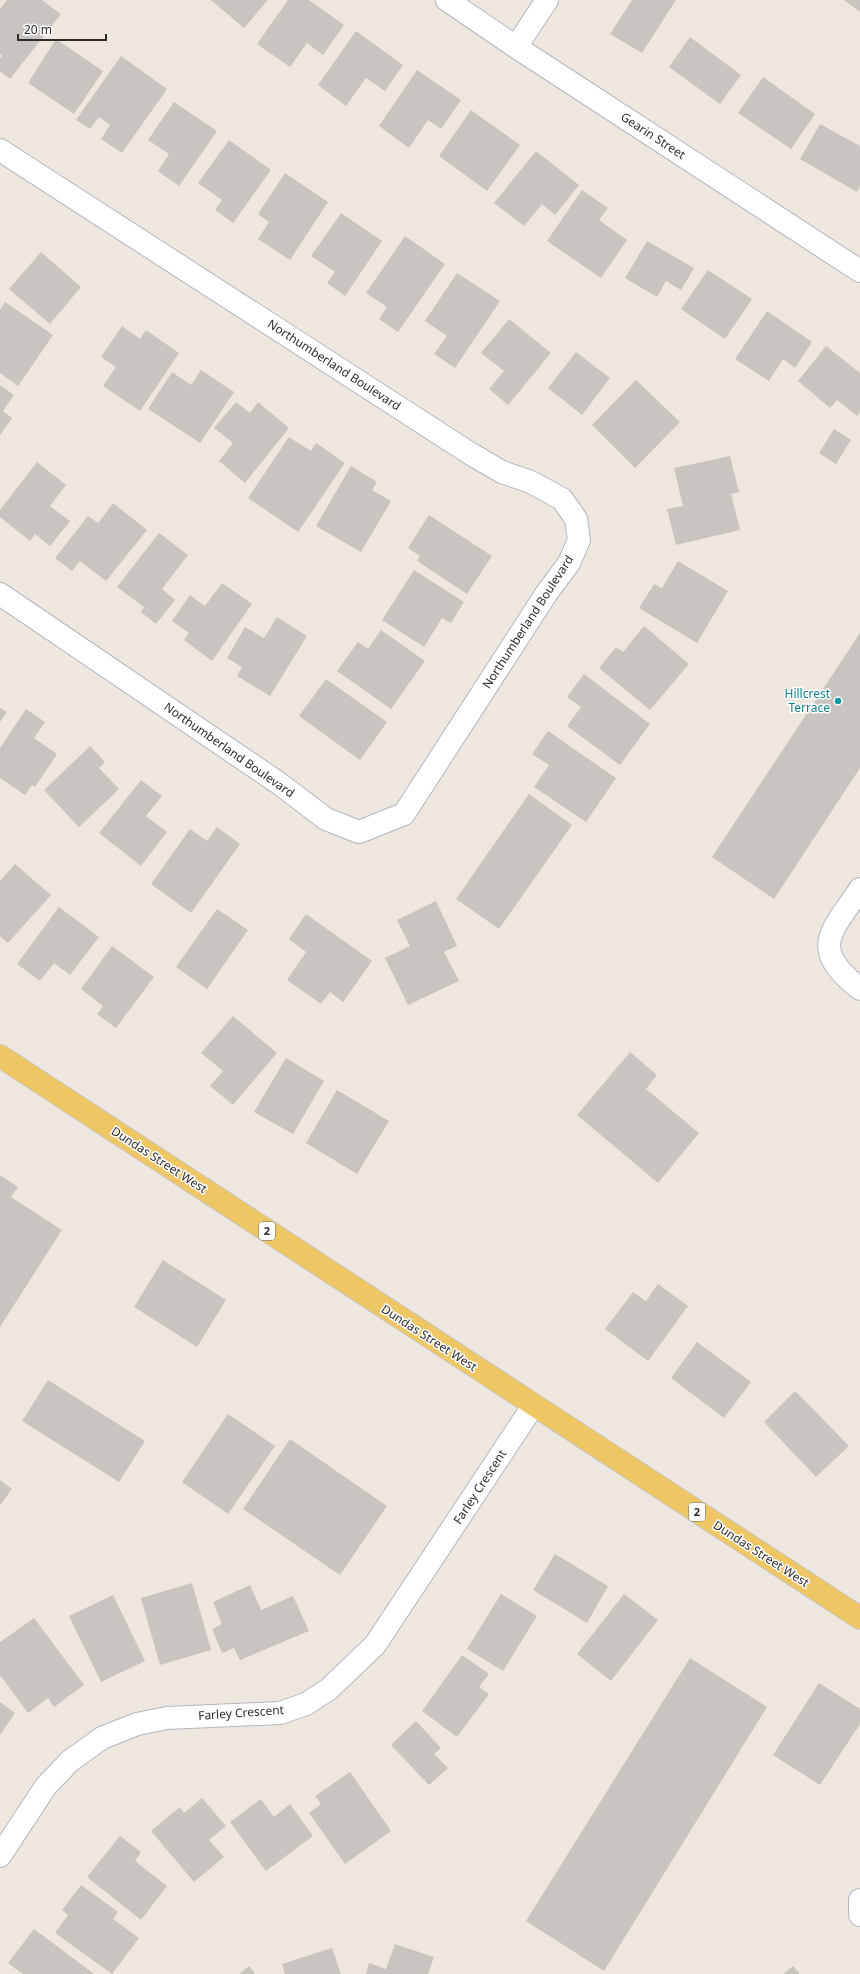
<svg xmlns="http://www.w3.org/2000/svg" width="860" height="1974" viewBox="0 0 860 1974" font-family="'Noto Sans',sans-serif">
<rect width="100%" height="100%" fill="#eee7df"/>
<!-- building -->
<path fill="#c9c4bf" d="M7 0H42L61 14 10 79 0 71V58L2 56 0 54V9Z
M211 0H268L244 28Z
M288 0H309L344 25 323 55 307 43 290 67 257 44Z
M632 0H676L642 53 610 34Z
M844 0H860V12Z
M356 31 403 65 385 91 366 78 346 106 318 85Z
M690 37 741 75 720 104 669 67Z
M56 39 103 71 74 114 28 83Z
M121 56 167 89 122 153 101 139 110 125 99 117 90 129 76 120Z
M417 70 461 100 441 129 428 120 409 148 379 126Z
M763 77 815 114 791 149 738 113Z
M174 102 217 131 179 186 158 171 169 154 148 140Z
M471 110 520 145 487 191 439 156Z
M820 124 860 146V186L857 192 800 159Z
M229 140 271 170 233 223 215 210 222 200 198 183Z
M536 151 579 185 555 215 542 204 524 226 494 203Z
M285 173 328 202 290 260 258 239 269 222 258 214Z
M582 190 608 208 599 220 627 240 601 278 547 241Z
M341 213 382 241 345 296 327 283 335 272 311 256Z
M405 236 445 264 398 332 379 319 387 307 366 293Z
M647 241 694 268 681 290 666 281 657 297 625 278Z
M41 252 81 287 50 324 9 289Z
M708 270 752 299 725 339 681 309Z
M457 273 500 301 455 368 434 354 447 336 425 321Z
M5 302 53 335 18 386 0 373V310Z
M767 311 812 342 795 368 783 359 769 381 735 359Z
M509 319 551 353 508 405 489 389 504 371 481 353Z
M122 326 140 339 146 330 179 353 140 411 103 386 116 367 101 357Z
M826 346 860 373V412L857 416 837 400 830 408 798 381Z
M576 352 610 378 582 415 548 388Z
M201 370 234 392 200 443 148 409 172 372 191 385Z
M636 380 680 422 635 468 592 425Z
M0 385 14 395 3 411 12 418 0 435Z
M236 402 250 413 258 402 289 428 245 483 219 461 233 443 214 428Z
M834 429 851 440 836 464 819 453Z
M289 437 311 451 316 443 345 463 298 532 248 498Z
M730 456 739 492 731 494 740 530 676 545 667 509 683 506 674 468Z
M37 462 66 485 50 506 70 521 50 546 35 534 30 541 0 517V510Z
M351 466 377 482 372 490 391 501 361 552 316 526Z
M113 503 147 530 106 581 80 561 72 571 55 558 88 516 98 523Z
M429 515 492 556 467 594 417 561 420 556 408 548Z
M159 533 188 555 162 589 175 600 156 624 141 612 144 607 117 587Z
M678 561 728 591 697 643 639 608 654 584 662 588Z
M414 570 464 602 451 623 442 618 424 647 382 620Z
M222 583 252 604 212 661 184 640 189 633 172 621 190 595 205 606Z
M277 617 307 636 270 696 237 676 242 667 227 658 245 627 264 638Z
M644 626 689 664 650 710 599 668 616 647 623 652Z
M381 630 425 661 391 709 337 671 358 642 368 649Z
M860 633V768L774 899 712 857Z
M584 674 650 724 620 765 567 726 581 707 567 697Z
M326 679 387 722 360 760 299 716Z
M0 708 7 712 0 722Z
M26 709 45 722 34 738 57 754 35 787 32 785 25 795 0 778V748Z
M548 731 616 778 586 822 534 787 549 765 532 754Z
M90 746 105 762 99 768 119 789 79 827 44 790Z
M141 780 162 796 146 816 167 832 141 866 99 833Z
M529 794 572 825 499 929 456 899Z
M217 827 240 844 191 913 151 884 190 829 207 841Z
M15 864 51 895 8 943 0 936V881Z
M436 901 457 946 444 952 459 981 408 1005 385 958 410 946 397 920Z
M59 907 99 937 70 975 54 963 40 981 17 964Z
M217 909 248 930 207 989 176 967Z
M306 914 372 961 343 1002 330 992 321 1004 287 980 306 952 289 939Z
M112 946 154 977 116 1028 97 1014 103 1006 81 989Z
M233 1016 277 1053 233 1105 210 1086 223 1071 201 1053Z
M630 1052 657 1075 646 1089 699 1133 658 1183 577 1115Z
M286 1058 324 1081 293 1134 254 1112Z
M337 1090 389 1121 357 1174 306 1143Z
M0 1175 18 1187 11 1197 62 1230 0 1327Z
M163 1260 226 1300 197 1347 134 1307Z
M658 1284 688 1306 648 1361 605 1329 633 1292 646 1301Z
M697 1342 751 1382 724 1418 671 1378Z
M48 1380 145 1441 119 1482 22 1421Z
M795 1391 849 1446 816 1477 764 1422Z
M228 1414 275 1446 228 1514 182 1482Z
M290 1439 387 1506 340 1575 243 1509Z
M0 1480 12 1489 0 1505Z
M555 1554 608 1586 587 1623 533 1590Z
M192 1583 211 1650 160 1665 141 1598Z
M250 1585 261 1610 293 1596 309 1631 240 1660 234 1648 222 1653 212 1629 222 1624 213 1602Z
M501 1594 537 1616 503 1671 467 1649Z
M624 1594 658 1620 611 1681 577 1654Z
M113 1595 145 1661 101 1682 69 1616Z
M34 1618 84 1685 54 1707 48 1698 28 1713 0 1675V1642Z
M462 1655 489 1674 479 1687 489 1694 457 1737 422 1711Z
M690 1658 767 1707 604 1971 526 1921Z
M819 1683 860 1709V1724L820 1785 773 1755Z
M0 1702 15 1713 0 1735Z
M416 1721 441 1748 434 1754 448 1768 429 1785 391 1745Z
M350 1772 391 1831 345 1864 309 1813 321 1804 315 1796Z
M202 1798 226 1826 209 1840 224 1857 194 1882 151 1831 180 1807 184 1813Z
M261 1799 274 1817 290 1804 313 1836 266 1871 230 1822Z
M120 1836 141 1852 135 1861 167 1886 141 1920 87 1877Z
M81 1885 118 1912 113 1919 139 1938 112 1974 55 1933 68 1915 62 1910Z
M34 1929 94 1974H23L8 1963Z
M395 1944 434 1957 428 1974H366L369 1963 386 1969Z
M332 1948 341 1974H285L282 1964Z
M249 1966 255 1974H239Z
M793 1966 800 1974H783Z"/>
<g fill="none" stroke-linecap="round" stroke-linejoin="round">
<defs>
<path id="minor" d="M447 0 516 47 860 271
M516 47 547 0
M0 150 471 454 502 472 531 482 562 499 576 519 579 540 569 563 546 594 404 814 359 832 326 819 280 784 0 594
M860 889C830 934 809 948 860 989
M0 1856 46 1786 70 1761 102 1738 137 1724 167 1718 280 1713 306 1704 329 1689 375 1645 533 1406
M860 1900V1915"/>
<path id="major" d="M0 1056 860 1618"/>
</defs>
<!-- minor casing -->
<use href="#minor" stroke="#b3b6c0" stroke-width="24"/>
<!-- major casing -->
<use href="#major" stroke="#c8c8c8" stroke-width="24"/>
<!-- minor -->
<use href="#minor" stroke="#fff" stroke-width="22"/>
<!-- major -->
<use href="#major" stroke="#eec764" stroke-width="22"/>
</g>
<!-- markers -->
<circle fill="#0f9aa8" stroke="#fff" stroke-width="1.5" cx="838" cy="701" r="4"/>
<g text-anchor="middle" stroke-width="3" stroke-linejoin="round" paint-order="stroke">
<!-- shield labels -->
<g fill="#fff" stroke="#6c6c6c" stroke-width="1">
<rect x="259" y="1222" width="16" height="18" rx="3"/>
<rect x="689" y="1503" width="16" height="18" rx="3"/>
</g>
<g font-size="11" font-weight="bold" fill="#2d2d2d">
<text x="267" y="1235">2</text>
<text x="697" y="1516">2</text>
</g>
<!-- street labels -->
<g font-size="12" fill="#2d2d2d" stroke="#fff">
<text transform="translate(653 136) rotate(33)" y="4">Gearin Street</text>
<text transform="translate(334 365) rotate(33)" y="4">Northumberland Boulevard</text>
<text transform="translate(528 622) rotate(-57)" y="4">Northumberland Boulevard</text>
<text transform="translate(229 750) rotate(35)" y="4">Northumberland Boulevard</text>
<text transform="translate(159 1160) rotate(33)" y="4">Dundas Street West</text>
<text transform="translate(429 1338) rotate(33)" y="4">Dundas Street West</text>
<text transform="translate(480 1487) rotate(-57)" y="4">Farley Crescent</text>
<text transform="translate(761 1554) rotate(33)" y="4">Dundas Street West</text>
<text transform="translate(241 1713) rotate(-4)" y="4">Farley Crescent</text>
</g>
<!-- culture labels -->
<g font-size="12" fill="#0d838f" stroke="#fff" text-anchor="end">
<text x="830" y="698">Hillcrest<tspan x="830" dy="14">Terrace</tspan></text>
</g>
</g>
<!-- scale -->
<path d="M18 34v6h88v-6" fill="none" stroke="#2d2d2d" stroke-width="2"/>
<text x="24" y="34" font-size="12" fill="#2d2d2d" stroke="#ffffff" stroke-width="3" paint-order="stroke">20 m</text>
</svg>
